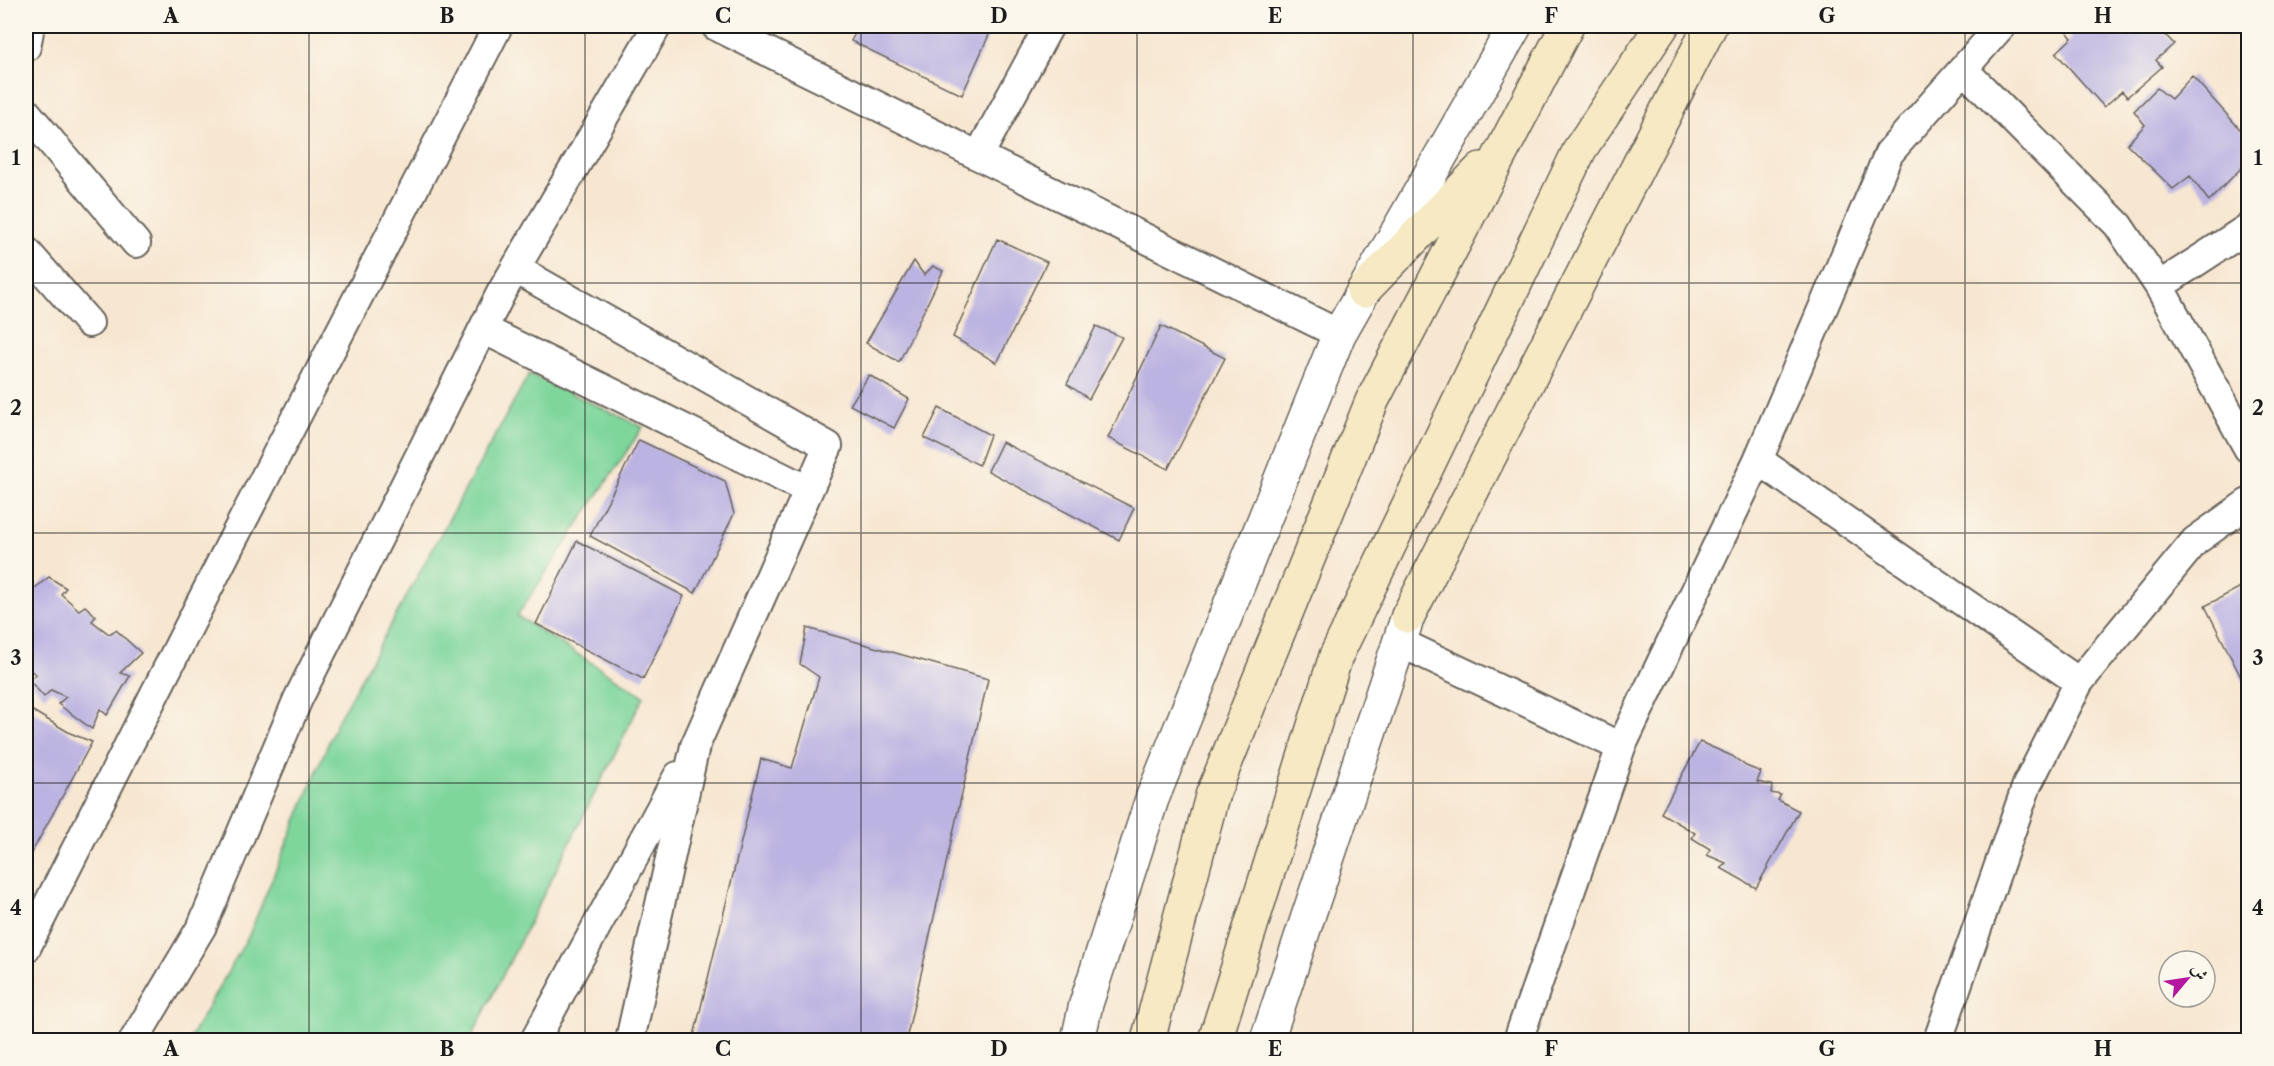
<svg xmlns="http://www.w3.org/2000/svg" width="2274" height="1066" viewBox="0 0 2274 1066" font-family="'Libre Caslon Text',Amiri,serif">
<rect width="100%" height="100%" fill="#fbf7ec"/>
<filter id="ink" filterUnits="userSpaceOnUse"><feTurbulence type="fractalNoise" baseFrequency=".0167" numOctaves="2"/><feDisplacementMap in="SourceGraphic" scale="12" xChannelSelector="R" yChannelSelector="G"/><feConvolveMatrix kernelMatrix="1 2 1 2 8 2 1 2 1" color-interpolation-filters="sRGB"/></filter>
<filter id="wash" filterUnits="userSpaceOnUse"><feTurbulence type="fractalNoise" baseFrequency=".008" numOctaves="4" result="noise"/><feDisplacementMap in="SourceGraphic" scale="24" xChannelSelector="R" yChannelSelector="G"/><feGaussianBlur stdDeviation="1.35" result="paint"/><feColorMatrix in="noise" values="0 0 0 0 0 0 0 0 0 0 0 0 0 0 0 0 0 1.4 0 .05"/><feComposite in="paint" operator="in"/></filter>
<g filter="url(#wash)">
<rect width="100%" height="100%" fill="#f7e7d1"/>
<!-- green -->
<path fill="#7ed69b" stroke="#4d795c" stroke-width="1.5" d="M529 374 643 427 517 616 644 696 470 1040H189L249 935 337 722Z"/>
<g id="blocks">
<!-- building -->
<path fill="#bbb3e1" d="M859 26H993L962 95 851 41Z
M2062 26H2157L2174 44 2156 60 2162 67 2127 97 2122 91 2104 107 2056 53 2072 38Z
M2192 76 2248 138V161L2209 201 2190 176 2173 189 2127 144 2145 125 2134 111 2157 88 2171 99Z
M997 239 1047 262 997 363 953 337Z
M914 261 924 275 933 266 943 271 899 362 866 343Z
M1096 326 1122 337 1089 399 1067 384Z
M1161 326 1225 358 1168 469 1108 438Z
M869 375 909 399 894 428 850 405Z
M939 408 990 435 979 465 924 438Z
M639 440 725 481 734 514 695 593 590 536Z
M1002 442 1134 508 1119 540 988 471Z
M577 541 684 596 643 679 536 624Z
M49 577 66 588 61 594 79 610 85 606 96 616 92 621 109 634 116 630 141 653 120 673 130 676 107 715 100 709 92 729 58 704 66 697 51 690 44 697 29 680 36 674 26 668V595Z
M2248 583V691L2205 606Z
M807 628 988 679 906 1040H693L761 759 792 768 819 677 800 664Z
M26 707 70 733 92 742 26 863Z
M1700 742 1732 756 1746 766 1761 772 1757 782 1772 785 1771 793 1781 795 1778 800 1799 811 1756 888 1721 868 1726 863 1707 855 1710 849 1692 838 1695 833 1661 813Z"/>
</g>
</g>
<g filter="url(#ink)">
<use href="#blocks" fill-opacity="0" stroke="#69635b" stroke-width="1.5"/>
<g fill="none" stroke-linecap="round" stroke-linejoin="round">
<defs>
<path id="minor" d="M716 26 1339 334
M26 47 30 26
M1963 69 2118 225 2159 286 2248 448
M26 112 136 243
M979 155 1049 26
M26 251 89 323
M516 269 828 446 695 746 630 1040
M2159 286 2248 228
M483 329 808 490
M1758 460 2079 682
M1399 642 1621 747
M26 948 230 545 498 26
M134 1040 202 926 298 699 501 293 657 26
M535 1040 678 776
M1518 1040 1621 747 1758 460 1889 153 2001 26
M1938 1040 2027 785 2079 682 2195 541 2248 503"/>
<path id="tertiary" d="M1078 1040 1086 1004 1152 799 1339 334 1515 26
M1267 1040 1408 616"/>
<path id="secondary" d="M1363 291 1481 169
M1408 616 1710 26
M1148 1040 1212 796 1372 401 1567 26
M1215 1040 1336 656 1580 149 1662 26"/>
</defs>
<!-- minor casing -->
<use href="#minor" stroke="#69635b" stroke-width="32"/>
<!-- tertiary casing -->
<use href="#tertiary" stroke="#69635b" stroke-width="36"/>
<!-- secondary casing -->
<use href="#secondary" stroke="#69635b" stroke-width="36"/>
<!-- minor -->
<use href="#minor" stroke="#fff" stroke-width="28"/>
<!-- tertiary -->
<use href="#tertiary" stroke="#fff" stroke-width="33"/>
<!-- secondary -->
<use href="#secondary" stroke="#f6e9c3" stroke-width="33"/>
</g>
</g>
<!-- grid -->
<path fill="none" stroke="#1c1c1c" stroke-width="1.5" stroke-opacity="0.55" d="M309 26V1040M585 26V1040M861 26V1040M1137 26V1040M1413 26V1040M1689 26V1040M1965 26V1040M26 283H2248M26 533H2248M26 783H2248"/>
<!-- margin -->
<rect width="2274" height="1066" fill="none" stroke="#fbf7ec" stroke-width="66"/>
<!-- north arrow -->
<g transform="translate(2187 979) rotate(61)"><circle r="28" fill="#fbf7ec" stroke="#a29f99" stroke-width="1.5"/>
<path d="M0-4.5L10 22L0 15L-10 22Z" fill="#b5179e"/>
<text y="-9" font-size="16" font-weight="bold" text-anchor="middle" fill="#1c1c1c">ش</text>
</g>
<rect x="33" y="33" width="2208" height="1000" fill="none" stroke="#1c1c1c" stroke-width="2"/>
<g font-size="20" text-anchor="middle" font-weight="bold" fill="#1c1c1c">
<text x="171" y="23">A</text>
<text x="447" y="23">B</text>
<text x="723" y="23">C</text>
<text x="999" y="23">D</text>
<text x="1275" y="23">E</text>
<text x="1551" y="23">F</text>
<text x="1827" y="23">G</text>
<text x="2103" y="23">H</text>
<text x="16" y="165">1</text>
<text x="2258" y="165">1</text>
<text x="16" y="415">2</text>
<text x="2258" y="415">2</text>
<text x="16" y="665">3</text>
<text x="2258" y="665">3</text>
<text x="16" y="915">4</text>
<text x="2258" y="915">4</text>
<text x="171" y="1056">A</text>
<text x="447" y="1056">B</text>
<text x="723" y="1056">C</text>
<text x="999" y="1056">D</text>
<text x="1275" y="1056">E</text>
<text x="1551" y="1056">F</text>
<text x="1827" y="1056">G</text>
<text x="2103" y="1056">H</text>
</g>
</svg>
